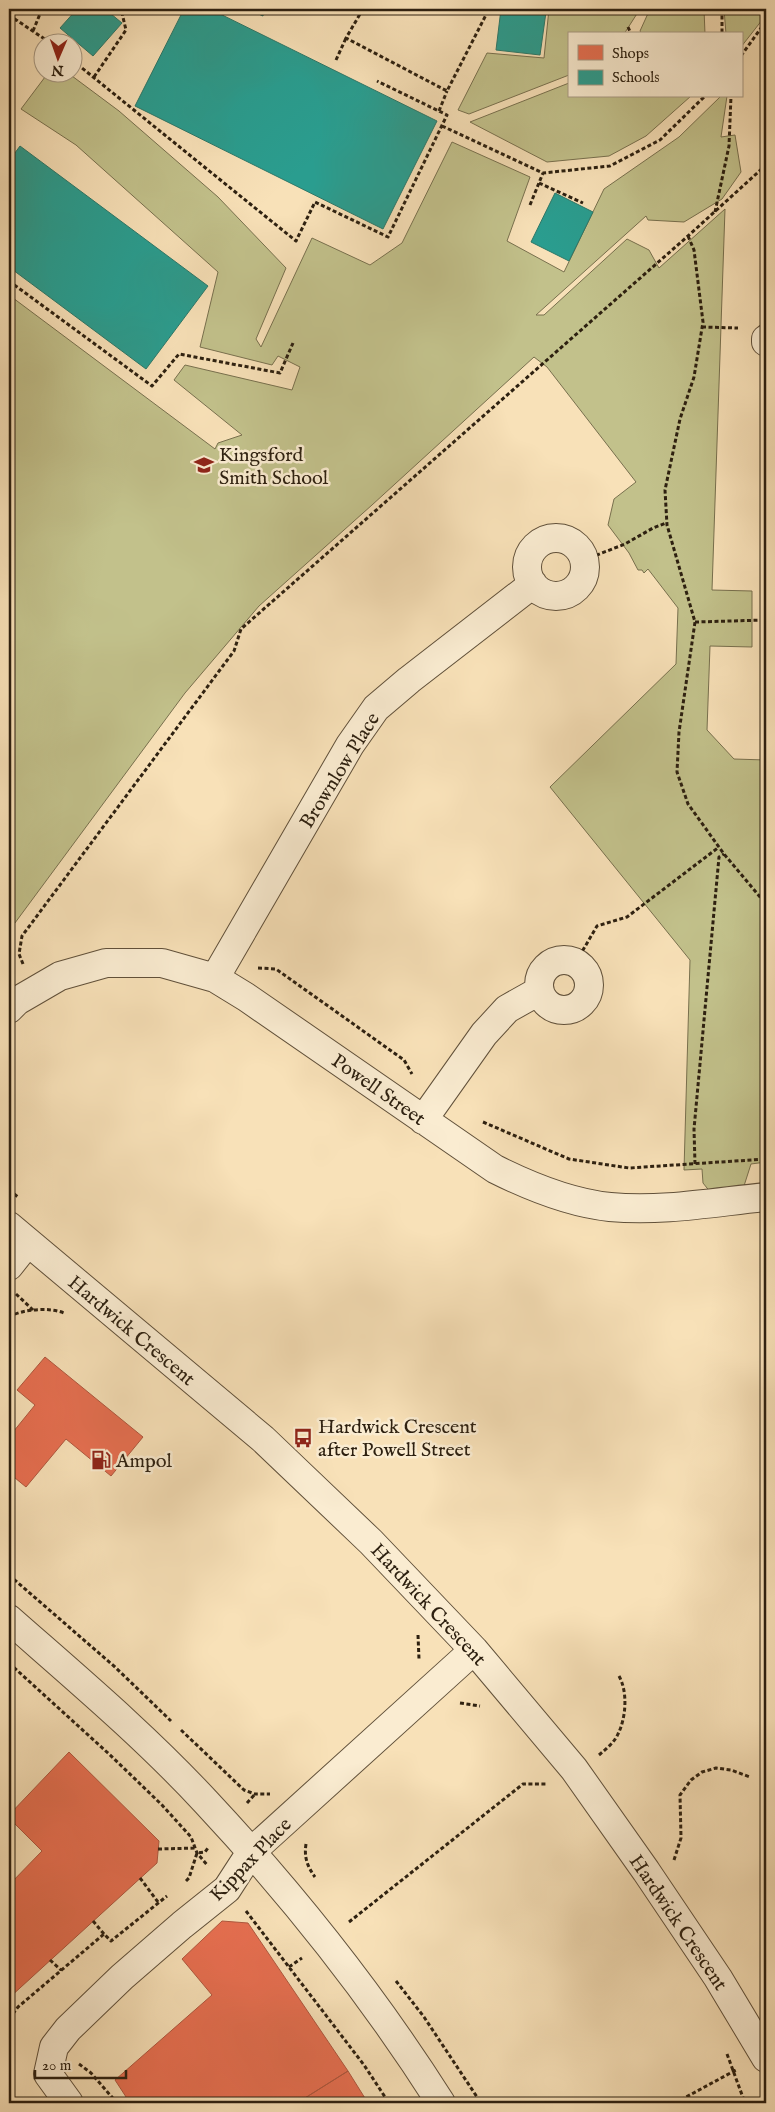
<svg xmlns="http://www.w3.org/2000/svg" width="775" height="2112" viewBox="0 0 775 2112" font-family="'IM FELL English',serif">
<rect width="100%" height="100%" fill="#f8e1b8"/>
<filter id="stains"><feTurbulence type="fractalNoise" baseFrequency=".004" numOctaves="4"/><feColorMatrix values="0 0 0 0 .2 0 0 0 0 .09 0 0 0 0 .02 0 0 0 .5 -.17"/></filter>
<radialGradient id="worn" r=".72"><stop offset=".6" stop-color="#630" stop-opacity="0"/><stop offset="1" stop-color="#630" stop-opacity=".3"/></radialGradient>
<!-- green -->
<path fill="#c2c18b" stroke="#78704e" d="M549 9H640L624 34H569V75L469 114 458 110 487 53 544 58Z
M650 9H704L705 34H642L640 31Z
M724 9H766V15L741 47V34H726Z
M48 73H68L119 111 218 197 286 268 256 339 261 347 312 238 370 265 402 243 452 142 530 177 507 241 564 272 604 189 679 137 721 96H727L721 137 735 135 741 172 722 199 684 222 648 220 646 216 536 315H544L627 239 649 250 659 268 725 209 712 590 752 591V647L710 646 707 730 734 759 766 760V1162L751 1164 743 1189 711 1193 703 1183 702 1169 684 1170 690 960 550 787 676 664 678 608 648 569 644 573 642 570H638L629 553 608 525 614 499 636 482 547 367 534 357 372 505 259 606 185 693 9 931V295L215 449 218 443 242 435 174 380 185 365 292 390 300 367 278 356 272 365 200 347 218 272 76 145 21 109Z
M569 83V96H691L646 136 609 156 547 162 470 122Z"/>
<!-- shops -->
<path fill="#e76f51" stroke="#af573e" d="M45 1357 143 1437 111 1476 66 1439 26 1487 9 1473V1437L35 1405 17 1390Z
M69 1752 159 1841 157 1863 9 1998V1885L42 1851 9 1818V1815Z
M222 1921 248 1923 348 2071 297 2103H130L115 2080 212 1995 182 1959Z
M348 2071 368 2103H297Z"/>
<!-- schools -->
<path fill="#2a9d8f" stroke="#2b7869" d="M77 9H105L122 23 93 56 60 28Z
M184 9H210L437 121 383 229 135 106Z
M247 9H264L263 16Z
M501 9 546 12 540 55 496 50Z
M20 146 208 286 146 369 9 267V161Z
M555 193 593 212 569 261 531 242Z"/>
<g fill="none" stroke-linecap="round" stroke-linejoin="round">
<defs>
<path id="minor" d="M766 339V342
M527 567a29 29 0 1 1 58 0a29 29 0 1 1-58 0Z
M539 985a25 25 0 1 1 50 0a25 25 0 1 1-50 0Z
M215 978 350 745 376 708 409 680 533 584
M9 1009 17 1001 60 976 106 963H162L215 978 246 997 495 1169C531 1187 570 1203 610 1207 662 1212 715 1202 766 1197
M423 1120 484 1034 507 1009 539 991
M9 1226 263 1439 371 1542 474 1650 574 1769 646 1871 718 1978 766 2058
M9 1266 28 1242
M9 1619C76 1678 145 1736 206 1802 292 1894 373 1996 441 2103
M69 2103 48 2074 54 2047 68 2029 122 1977 182 1925 227 1889 251 1852 474 1650"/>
</defs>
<!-- minor casing -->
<use href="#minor" stroke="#60503a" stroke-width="30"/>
<!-- path -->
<path stroke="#2d2010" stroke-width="3" stroke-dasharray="4 2.5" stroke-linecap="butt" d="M363 9 346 38 447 91 489 9
M722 9V34
M9 15 49 42
M628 27 631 34
M33 31 42 9
M9 33 15 20
M741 56 766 21
M41 57 42 54
M72 60 296 241 315 202 388 237 447 115 377 81
M336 60 346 38
M94 77 126 30 121 9
M439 111 447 91
M442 126 543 173 610 166 660 140 705 96
M539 183 583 203
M530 205 543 173
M715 212 729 146 731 96
M688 236 694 250 703 322 694 377 680 419 665 490 667 525 695 622 679 732 677 772 688 804 724 854 766 904
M9 281 152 386 179 354 280 373 293 343
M702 327 738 328
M584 560 625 544 653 528 666 523
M695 622 766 620
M576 962 597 926 627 917 719 847
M23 964 19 954 22 936 234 651 241 629 688 236 766 165
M258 968 276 969 404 1060 412 1074
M483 1122 569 1159 629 1168 766 1159
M695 1164 694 1129 719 857 724 854
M9 1190 18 1197
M16 1294 33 1310
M9 1317C22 1309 50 1307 64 1313
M9 1575 115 1667 171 1721
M418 1635 419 1659
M9 1663 109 1754 162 1805 191 1837 197 1853 208 1866
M460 1703 480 1706
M181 1730 244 1790 255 1794H270
M599 1755C606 1749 614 1743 618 1734 626 1718 628 1692 619 1676
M247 1803 255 1794
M306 1844C304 1857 307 1866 315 1877
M158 1849 196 1848
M674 1860 681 1838 680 1795 691 1780 702 1772 716 1768 731 1770 750 1777
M140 1878 158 1902
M186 1881 189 1878 197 1853 205 1852 208 1848
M246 1911 364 2065 389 2103
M93 1921 104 1934
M349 1922 523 1784H547
M50 1960 61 1970
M289 1967 302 1958
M396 1981 424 2017 481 2103
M9 2019 18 2007 104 1934 111 1941 167 1896
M727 2054 745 2103
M79 2064 91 2073 117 2103
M675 2103 736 2070"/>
<!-- minor -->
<use href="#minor" stroke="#faecd1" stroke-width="28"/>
</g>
<!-- icons -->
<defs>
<symbol id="school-bare" viewBox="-9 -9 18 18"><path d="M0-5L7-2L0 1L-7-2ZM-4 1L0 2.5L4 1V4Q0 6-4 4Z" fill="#8f2418" stroke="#faecd1" stroke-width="2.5" paint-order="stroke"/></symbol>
<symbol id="bus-bare" viewBox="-9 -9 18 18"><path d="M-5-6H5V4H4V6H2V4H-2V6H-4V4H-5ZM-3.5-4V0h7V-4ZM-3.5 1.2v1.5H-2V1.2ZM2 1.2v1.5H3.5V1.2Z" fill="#8f2418" stroke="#faecd1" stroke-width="2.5" paint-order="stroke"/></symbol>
<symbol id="fuel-bare" viewBox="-9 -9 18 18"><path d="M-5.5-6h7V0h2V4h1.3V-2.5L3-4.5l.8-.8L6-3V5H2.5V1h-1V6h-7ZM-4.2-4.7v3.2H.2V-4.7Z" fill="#8f2418" stroke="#faecd1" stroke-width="2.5" paint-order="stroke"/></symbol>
</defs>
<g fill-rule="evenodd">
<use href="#school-bare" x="190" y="451" width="28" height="28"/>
<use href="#bus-bare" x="289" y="1424" width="28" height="28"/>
<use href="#fuel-bare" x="87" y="1446" width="28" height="28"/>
</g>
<g text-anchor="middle" stroke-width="5" stroke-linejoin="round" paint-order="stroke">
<!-- poi labels -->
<g font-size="20" fill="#2d2010" stroke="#faecd1" text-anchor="start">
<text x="219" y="461">Kingsford<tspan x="219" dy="23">Smith School</tspan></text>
<text x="318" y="1433">Hardwick Crescent<tspan x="318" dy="23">after Powell Street</tspan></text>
<text x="116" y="1467">Ampol</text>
</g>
<!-- street labels -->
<g font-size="20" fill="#2d2010" stroke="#faecd1">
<text transform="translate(339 770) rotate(-58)" y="7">Brownlow Place</text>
<text transform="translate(379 1089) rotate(35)" y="7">Powell Street</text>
<text transform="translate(132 1330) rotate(40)" y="7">Hardwick Crescent</text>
<text transform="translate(429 1604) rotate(47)" y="7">Hardwick Crescent</text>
<text transform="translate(250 1859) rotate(-46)" y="7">Kippax Place</text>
<text transform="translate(679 1922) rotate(56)" y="7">Hardwick Crescent</text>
</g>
</g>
<!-- margin -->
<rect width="775" height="2112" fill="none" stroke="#f8e1b8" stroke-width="30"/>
<rect x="10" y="10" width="755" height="2092" fill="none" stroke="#2d2010" stroke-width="2.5"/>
<rect x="15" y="15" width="745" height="2082" fill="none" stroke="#2d2010"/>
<!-- legend -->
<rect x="568" y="32" width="175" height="65" fill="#faecd1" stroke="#a89a84"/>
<rect x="578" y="45" width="25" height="15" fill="#e76f51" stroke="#a89a84"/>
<text x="612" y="58" font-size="15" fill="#2d2010">Shops</text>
<rect x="578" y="70" width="25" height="15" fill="#2a9d8f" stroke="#a89a84"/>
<text x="612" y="82" font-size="15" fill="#2d2010">Schools</text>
<!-- north arrow -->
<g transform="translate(58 58) rotate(182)"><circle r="24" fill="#faecd1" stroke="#a89a84"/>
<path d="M0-4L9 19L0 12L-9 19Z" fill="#8f2418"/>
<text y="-8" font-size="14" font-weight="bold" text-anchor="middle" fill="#2d2010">N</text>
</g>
<!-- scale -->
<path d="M35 2070v8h91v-8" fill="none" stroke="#2d2010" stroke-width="2.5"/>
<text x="42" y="2070" font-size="15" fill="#2d2010" stroke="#faecd1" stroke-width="4" paint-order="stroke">20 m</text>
<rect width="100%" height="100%" filter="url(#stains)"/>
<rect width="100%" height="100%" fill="url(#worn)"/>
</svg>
